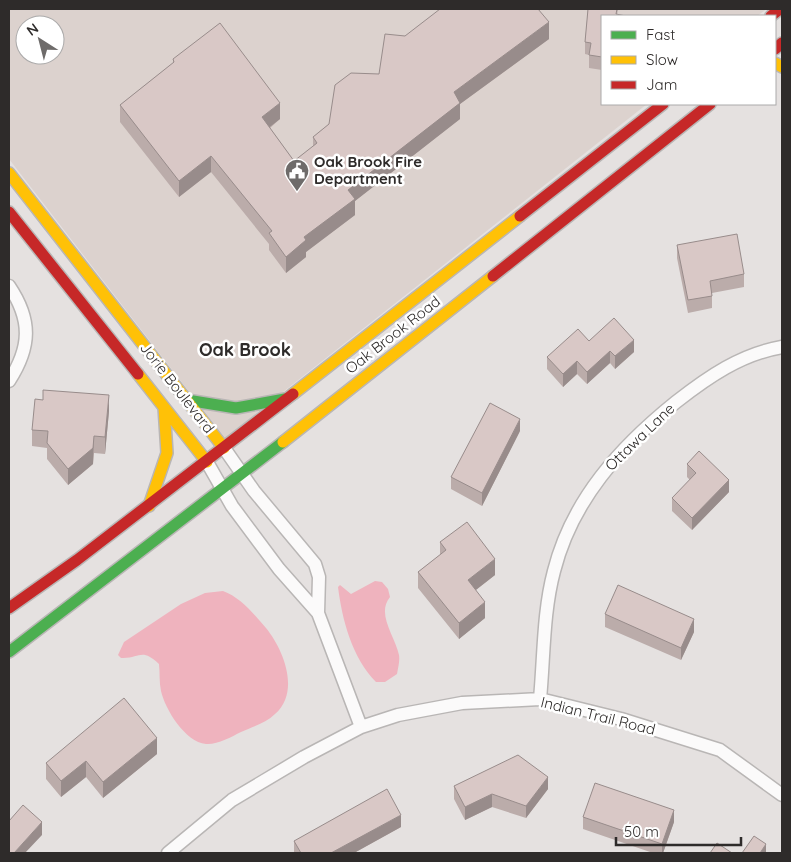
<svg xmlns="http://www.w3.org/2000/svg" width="791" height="862" viewBox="0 0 791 862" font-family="Quicksand,sans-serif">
<rect width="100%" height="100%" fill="#e5e1e0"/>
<!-- built -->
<path fill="#dcd2ce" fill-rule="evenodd" d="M9 9H767L757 16H602V104H647L225 438 9 159ZM25 25H55V55H25Z"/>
<!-- water -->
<path fill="#efb3be" d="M375 581 382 582 388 589 390 597C376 614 395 636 399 655 400 661 398 668 397 674L385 682H376C352 658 342 619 338 587L340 585 351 594Z
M223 591C240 597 254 614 266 628 283 649 301 691 275 714 266 723 252 727 241 732 231 737 217 745 206 744 185 742 165 709 161 691 159 682 160 673 159 664 141 647 140 659 121 658L118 655 124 642 181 604 205 593Z"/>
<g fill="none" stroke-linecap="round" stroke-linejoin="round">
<defs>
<path id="street" d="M9 286C32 320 31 347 9 381
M224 448 254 491 315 564 319 577 318 613
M207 462 232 506 279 569 318 613 361 727
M540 699C544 657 543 612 554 571 572 500 620 447 676 402 708 377 741 354 782 347
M168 853 232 800 304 757 361 727 398 715 462 703 540 699 621 719 720 750 782 795"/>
<path id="fast" d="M187 400 236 408 285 399
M9 652 283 442"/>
<path id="slow" d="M775 63 782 67
M9 173 224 448
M138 374 207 462
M293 394 520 216
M283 442 493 276
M149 506 167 453 164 407"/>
<path id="jam" d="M771 16 780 9
M775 49 782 43
M9 212 138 374
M520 216 663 104
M493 276 710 104
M9 608 77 560 293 394"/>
</defs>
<!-- street casing -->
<use href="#street" stroke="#b9b6b5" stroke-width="15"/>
<!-- fast casing -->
<use href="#fast" stroke="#b9b6b5" stroke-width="14"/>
<!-- slow casing -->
<use href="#slow" stroke="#b9b6b5" stroke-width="14"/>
<!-- jam casing -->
<use href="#jam" stroke="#b9b6b5" stroke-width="14"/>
<!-- street -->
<use href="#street" stroke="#fbfafa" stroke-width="12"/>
<!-- fast -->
<use href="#fast" stroke="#4caf50" stroke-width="11"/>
<!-- slow -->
<use href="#slow" stroke="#ffc107" stroke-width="11"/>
<!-- jam -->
<use href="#jam" stroke="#c62828" stroke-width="11"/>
</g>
<!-- wall -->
<path fill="#bbacaa" d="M588 9H618L617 15 626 16H602V70L589 68V55L585 54V42Z
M405 36 549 39 460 104V119L355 201V215L306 252V257L286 273 269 250V244L211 172 179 197 120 122V105L173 63V59L280 119 270 128 294 161 313 147V137L329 124 379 74Z
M677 245 744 274V287L712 293V308L688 313 677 258Z
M589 341 634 352 615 369 610 363 587 384 577 374 563 387 547 369V357Z
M109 411 105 454 94 453 93 464 68 485 47 459V448L32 446V430Z
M520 431 482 506 451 489V477Z
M687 464 729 492 692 530 672 511V498L690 480 687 477Z
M440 542 495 575 476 590 485 618 459 639 418 588V572L440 555Z
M605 614 694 632 681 660 605 627Z
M157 754 103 798 86 777 61 797 46 779V763Z
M454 786 548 789 526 818 492 807 465 820 454 799Z
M583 817 674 822 663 853H653L583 829Z
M401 827 354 853H294V841Z"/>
<!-- shaded-wall -->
<path fill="#988c8b" d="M549 22V39L460 104V119L355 201V215L306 252V257L286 273V257L348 190 454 92Z
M280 103V119L262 133V117Z
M211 156V172L179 197V181Z
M634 340V352L615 369V356Z
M610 351V363L587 384V372Z
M577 361V374L563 387V374Z
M109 395V411L105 454V437Z
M520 419V431L482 506V493Z
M94 436 93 464 68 485V469Z
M729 480V492L692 530V518Z
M495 559V575L468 596V580Z
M485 602V618L459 639V623Z
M694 619V632L681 660V648Z
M157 738V754L103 798V782Z
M86 761V777L61 797V781Z
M548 777V789L526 818V806Z
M492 794V807L465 820V807Z
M674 810V822L663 853H662V844Z
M401 815V827L354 853H331Z
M42 822V835L25 853H14Z
M766 844V853H760Z"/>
<!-- building -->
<path fill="#d9c8c6" stroke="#988c8b" d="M440 9H538L549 22 454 92 460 103 348 190 355 199 304 237 306 240 286 257 269 233 272 231 211 156 179 181 120 105 174 62 173 59 220 23 280 103 262 117 294 161 317 143 313 137 329 124 335 85 351 73 379 74 385 34 405 36Z
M588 9H617L616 14 626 16H602V57L589 55 591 43 585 42Z
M737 234 744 274 710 281 712 296 688 300 677 245Z
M614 318 634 340 615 356 610 351 587 372 577 361 563 374 547 357 578 329 589 341Z
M43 390 109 395 105 437 94 436 93 448 68 469 47 443 48 431 32 430 35 399 43 400Z
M490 403 520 419 482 493 451 477Z
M699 451 729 480 692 518 672 498 696 473 687 464Z
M467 522 495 559 468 580 485 602 459 623 418 572 446 550 440 542Z
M618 585 694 619 681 648 605 614Z
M124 698 157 738 103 782 86 761 61 781 46 763Z
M518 755 548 777 526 806 492 794 465 807 454 786Z
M595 783 674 810 662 844 583 817Z
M387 789 401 815 331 853H301L294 841Z
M23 805 42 822 14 853H9V821Z
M754 836 766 844 760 853H742Z
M717 843 732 853H710Z"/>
<!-- icons -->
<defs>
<symbol id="civic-pin" viewBox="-11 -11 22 30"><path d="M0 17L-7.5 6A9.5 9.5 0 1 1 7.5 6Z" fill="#6e6b6a" stroke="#fff"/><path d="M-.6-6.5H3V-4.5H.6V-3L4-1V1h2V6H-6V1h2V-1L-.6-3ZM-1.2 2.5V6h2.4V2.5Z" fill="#fff"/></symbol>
</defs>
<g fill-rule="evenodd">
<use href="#civic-pin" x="283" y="157" width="28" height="38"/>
</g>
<g text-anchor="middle" stroke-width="5" stroke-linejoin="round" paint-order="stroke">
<!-- poi labels -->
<g font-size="15" font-weight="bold" fill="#2e2b2a" stroke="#fff" text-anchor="start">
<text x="314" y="167">Oak Brook Fire<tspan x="314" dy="17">Department</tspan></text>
</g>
<!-- street labels -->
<g font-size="15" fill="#2e2b2a" stroke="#fff">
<text transform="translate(393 335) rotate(-38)" y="5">Oak Brook Road</text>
<text transform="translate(177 388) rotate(52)" y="5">Jorie Boulevard</text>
<text transform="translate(640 437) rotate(-44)" y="5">Ottawa Lane</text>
<text transform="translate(598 716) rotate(14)" y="5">Indian Trail Road</text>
</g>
<!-- quarter labels -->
<g font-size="18" font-weight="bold" fill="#2e2b2a" stroke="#fff">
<text x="245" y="356">Oak Brook</text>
</g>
</g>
<!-- border -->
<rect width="791" height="862" fill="none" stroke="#2e2b2a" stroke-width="20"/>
<!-- legend -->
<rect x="601" y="15" width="175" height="90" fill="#ffffff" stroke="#abaaaa"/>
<rect x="611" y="31" width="25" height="8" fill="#4caf50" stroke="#abaaaa"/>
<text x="646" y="40" font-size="15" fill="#2e2b2a">Fast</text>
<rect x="611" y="56" width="25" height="8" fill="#ffc107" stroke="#abaaaa"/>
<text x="646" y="65" font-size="15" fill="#2e2b2a">Slow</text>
<rect x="611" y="81" width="25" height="8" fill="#c62828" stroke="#abaaaa"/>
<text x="646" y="90" font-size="15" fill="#2e2b2a">Jam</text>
<!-- north arrow -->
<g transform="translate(40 40) rotate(324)"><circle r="24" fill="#ffffff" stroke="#abaaaa"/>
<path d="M0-4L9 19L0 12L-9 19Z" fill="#6e6b6a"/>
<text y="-8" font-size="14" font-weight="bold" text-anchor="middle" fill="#2e2b2a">N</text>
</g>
<!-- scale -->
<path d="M616 837v8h125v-8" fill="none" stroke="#2e2b2a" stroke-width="2.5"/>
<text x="624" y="837" font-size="15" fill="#2e2b2a" stroke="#ffffff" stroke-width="4" paint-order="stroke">50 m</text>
</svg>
